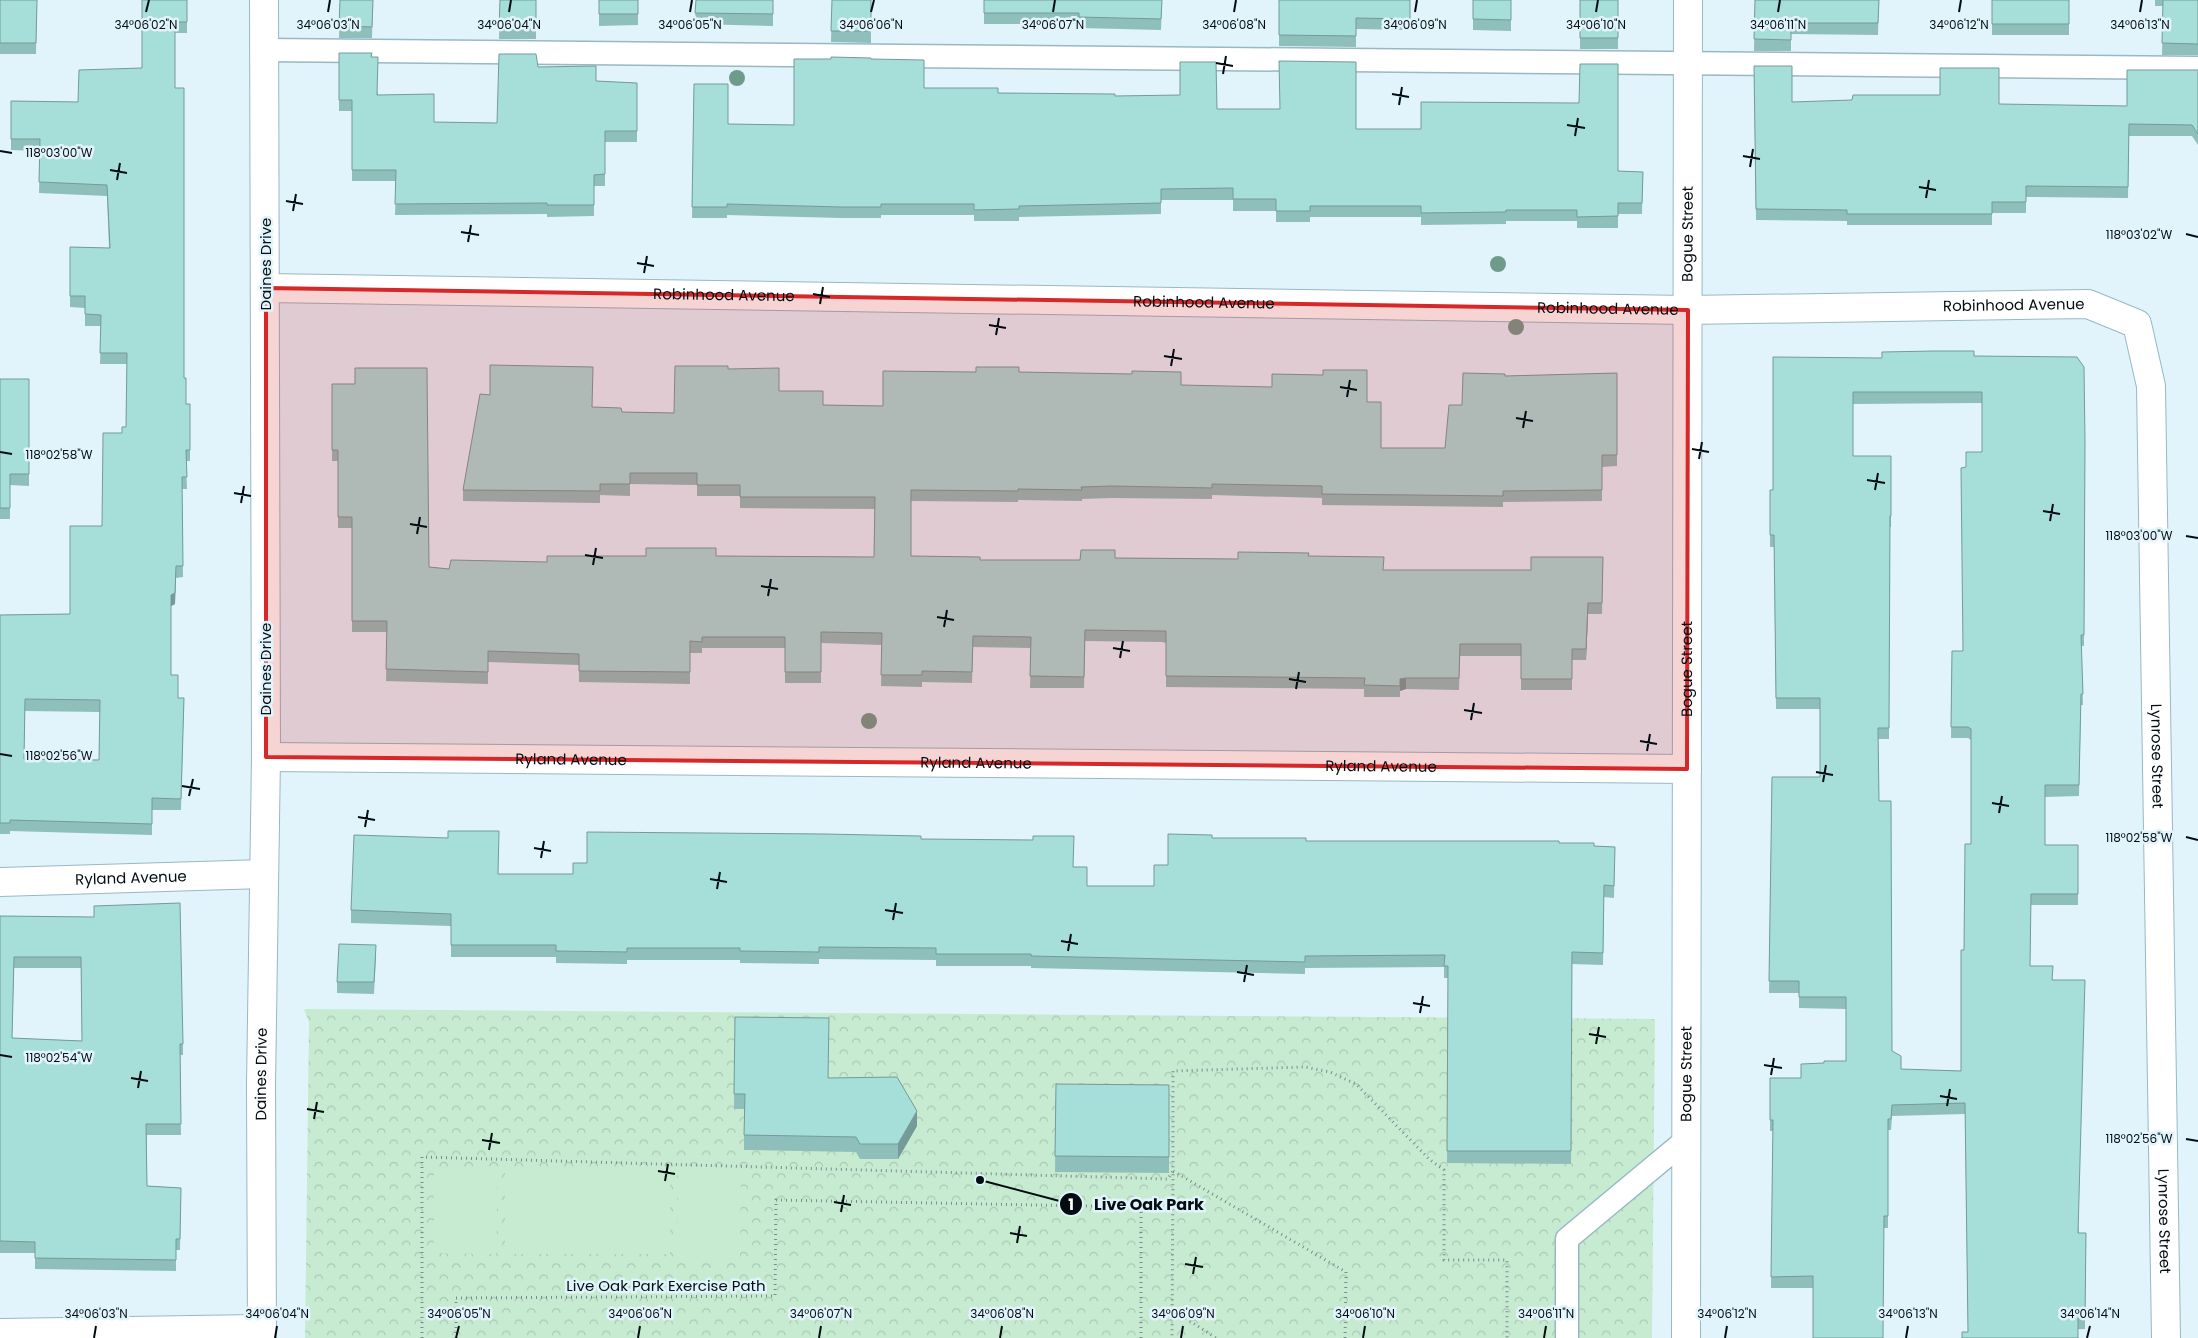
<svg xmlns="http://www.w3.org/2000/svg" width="2198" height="1338" viewBox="0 0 2198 1338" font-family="Poppins,sans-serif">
<defs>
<pattern id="park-crowns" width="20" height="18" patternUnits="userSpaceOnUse" patternTransform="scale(1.25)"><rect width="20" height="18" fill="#c7ebd1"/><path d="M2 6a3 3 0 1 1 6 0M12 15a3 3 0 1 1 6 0" fill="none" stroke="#a9c8b2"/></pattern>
</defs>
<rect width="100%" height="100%" fill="#e1f4fc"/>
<!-- park -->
<path fill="url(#park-crowns)" d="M304 1009 1655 1019 1652 1338H305L309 1022Z"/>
<!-- garden -->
<path fill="#c7ebd1" d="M434 1167H498L496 1254 434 1253Z
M505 1168H670V1254H505Z
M678 1169 741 1170 740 1256H677Z"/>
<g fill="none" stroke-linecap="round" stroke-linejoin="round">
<defs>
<path id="service" d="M264 50 2198 68
M1567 1338V1239L1686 1140"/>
<g id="minor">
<path id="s1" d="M266 288 1688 310 2088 304 2137 324 2151 386 2166 1338"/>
<path id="s2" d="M266 757 1687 769"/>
<path id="s3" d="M0 882 264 874"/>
<path d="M0 1333 262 1329"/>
<path id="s4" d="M262 1338 261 1085 266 757 264 0"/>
<path id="s5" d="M1686 1338 1688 0"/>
</g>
</defs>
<!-- service casing -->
<use href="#service" stroke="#98b8c4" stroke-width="25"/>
<!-- minor casing -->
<use href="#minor" stroke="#98b8c4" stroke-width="30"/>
<!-- path -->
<path stroke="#7c8b91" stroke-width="3" stroke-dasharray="1 4" stroke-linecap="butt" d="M1173 1310 1216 1338
M422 1338V1157L1168 1179 1173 1171 1172 1338
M456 1338V1298L775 1296 776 1200 1141 1207V1338
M1345 1338 1346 1272 1173 1171V1071L1305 1067 1330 1072 1356 1084 1429 1159 1444 1170V1260H1507V1338"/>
<!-- service -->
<use href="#service" stroke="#fff" stroke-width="22"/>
<!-- minor -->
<use href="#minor" stroke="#fff" stroke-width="28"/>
</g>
<!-- trees -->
<g fill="#6f9b8b">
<circle cx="737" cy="78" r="8"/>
<circle cx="1498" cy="264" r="8"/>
<circle cx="1516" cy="327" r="8"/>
<circle cx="869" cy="721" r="8"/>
</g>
<!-- wall -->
<path fill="#8fbfbb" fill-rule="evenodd" d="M0 0H37L36 54H0Z
M187 0V33H175V88L184 378 186 404H190V461H186L187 489H182L183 577 176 578 175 604 171 606V675L178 698H184L181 810H152V835L10 831V834H0V615L70 614 102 526 122 433 126 427 127 364H100L101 326H85V308L70 307V247L109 248 107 196 39 193 40 151 11 150V101L78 102 142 68ZM25 711 100 712 99 760 24 759Z
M340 0H373L372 38H339Z
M500 0H536V39H499Z
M599 0H638V25L599 26Z
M696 0H773V26L695 24Z
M832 0H871V43L831 42Z
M984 0H1162L1161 30 1079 28V24H984Z
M1279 0H1410V30L1356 29V47L1279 46Z
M1473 0H1511V31L1473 30Z
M1580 0H1618V49H1580Z
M1755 0H1879L1878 35 1791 34V51H1754Z
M1992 0H2069V35H1992Z
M2155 0H2198V55H2162L2163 6H2155Z
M339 53 371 57 378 95 434 122 497 123 538 67 596 81 637 83V142H605V186H594V216L547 217V214L395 215 396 181H352V111H339Z
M871 59 924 88 998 93 1115 96 1356 129 1618 171 1643 172 1642 214H1618V228H1577V221H1506V224L1421 225V217H1310V222H1276V211H1233V200H1161V214L1019 217V221H974V215H881V218H841L727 215V218H692L694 84 728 124 794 125Z
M1754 66 1792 102 2127 106 2198 70V145L2192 136H2129L2128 198 2026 197V213H1992V225H1847V221L1756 220Z
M1974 356 2085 452 2084 646H2081L2083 705H2081L2079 796 2045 797V845H2078V905H2031L2030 966 2053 980 2079 1233H2086L2085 1329 1968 1332 1965 1114 1892 1116 1891 1130H1888V1228H1884L1813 1288H1771L1773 1131H1770V1078H1801L1824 1063 1846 1061V1009L1799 1008V993H1769L1772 777H1820V709H1776L1774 547H1770V490H1773L1882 358ZM1982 403V452L1963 651H1952L1951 738H1968L1971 740V844L1964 950 1961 1071 1901 1069 1892 1051 1879 801 1878 739H1889L1890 527H1891V456H1853V404Z
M728 369 779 391 823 405 883 406 976 372H1019L1367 402 1381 448H1445L1462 405 1505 376 1617 373V466L1602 467V501L1503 502V507L1322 505V498L1212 495V499L1112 498 1082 499V501L1018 500V502L911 501V556L980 560H1080L1115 558 1238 559 1308 556 1384 570H1531L1603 557 1602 614H1588L1586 660H1572V690H1521V656H1460L1459 690 1406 689 1400 691V697H1364V689L1166 687V643L1162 642 1085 641 1084 688H1030L1031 648 973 647 972 683 922 682V687L881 686 882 645 821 643V683H785V648H702V653H690V684L579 682V665L488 662V684L386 681 387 632H352V528H338V461H332V384H355L429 567 449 569 547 562 716 556 874 557 875 509 740 508V496H697V485L630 484V496L600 495V503L463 501V490L592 407 622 412 674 413Z
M0 379H29V486L10 485V519H0Z
M1212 838 1306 841 1559 843 1594 846 1615 847 1614 898 1604 897 1603 965 1572 964 1571 1164 1447 1163 1448 978H1444V967L1305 968V974L1031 968V966H936V960L819 959V964L740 963V960H627V964L556 963V957H451V926L351 923V910L573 874 587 863 921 839 1073 867 1087 886H1154L1168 865Z
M0 916 94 917 183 1044V1055H180L181 1135H147V1186L181 1188 180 1250H176V1271L35 1269V1253H0ZM14 968H81L82 1041 12 1038Z
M376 957 374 994 337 993V982Z
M735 1017 829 1078 917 1126 898 1159H860L856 1152 744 1150V1109H734Z
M1056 1084 1169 1085V1173L1055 1172Z"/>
<!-- shaded-wall -->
<path fill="#749b98" d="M176 566 175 604 171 606V595Z
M1588 603V614L1586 660V649Z
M1406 678V689L1400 691V697V679Z
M917 1111V1126L898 1159V1144Z"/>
<!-- building -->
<path fill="#a6ded9" stroke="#749b98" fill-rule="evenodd" d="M0 0H37L36 43H0Z
M142 0H187V22H175V88H184V378H186V404H190V450H186L187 477H182L183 566H176L175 593 171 595V675H178V698H184L181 799 152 798V824L10 820V823H0V615L70 614V526H102L103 433H122V427H126L127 353H100L101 315 85 314V296H70V247L110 248 107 185 39 182 40 139H11V101L78 102 79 70 142 68ZM25 699 100 700 99 760 24 759Z
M340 0H373L372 27 339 26Z
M500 0H536V28H499Z
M599 0H638V14H599Z
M696 0H773V14L695 13Z
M832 0H871V31H831Z
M984 0H1162L1161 19 1079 17V13H984Z
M1279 0H1410V19L1356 18V36L1279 35Z
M1473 0H1511V20L1473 19Z
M1580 0H1618V38H1580Z
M1755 0H1879L1878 23H1791V40L1754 39Z
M1992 0H2069V24H1992Z
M2163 0H2198V44L2162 43Z
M339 53H372L371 57H378L377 95 434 94V122L497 123 499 54H536L538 67 596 66V81L637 83V131H605V174L594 175V205H547V203L395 204 396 170H352V100H339Z
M831 57 871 58V59L924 60V88H998V93L1115 94V96L1180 95V62H1216L1217 109H1280L1279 61 1356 62V129H1421V102L1579 103 1580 64H1618V171L1643 172 1642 203H1618V216L1577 217V210H1506V212L1421 213V206H1310V211H1276V199H1233V188L1161 189V203L1019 206V209L974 210V204H881V207H841L727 204V207H692L694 84H728V124L794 125V59H831Z
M1754 66H1792V102L1852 100 1853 95H1940V68H1999V104L2127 106V70H2198V134L2192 125 2129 124 2128 187 2026 186V202H1992V214H1847V210L1756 209Z
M1934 351H1974V356L2077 357 2084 367 2085 441 2084 635H2081L2083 694H2081L2079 785H2045V845H2078V894H2031L2030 966H2053L2052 980H2085L2078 1233H2086L2085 1318H2078V1338H1962V1332H1968L1965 1103 1892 1105 1891 1119H1888V1216H1884L1883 1338H1813V1276L1771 1277 1773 1120H1770V1078H1801V1064L1824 1063V1061H1846V997H1799V981H1769L1772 777H1820V698H1776L1774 535H1770V490H1773V357L1882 358V352ZM1853 392H1982V452H1966V467L1961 468 1963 651H1952L1951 727H1968L1971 729V844H1965L1964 950H1961V1071L1901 1069V1056L1892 1051 1891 801H1879L1878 728H1889L1890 516H1891V456H1853Z
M490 365 593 367 592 407 621 408 622 412 674 413 675 366H728V369L779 368V391H823V405L883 406V371L976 372V367H1019V372L1132 374V371L1181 372V385L1272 387V374L1323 375V370H1367V402H1381V448H1445L1449 405H1462L1463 373 1505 374V376L1617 373V455H1602V490L1503 491V496L1322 494V486L1212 484V488L1112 486 1081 487 1082 490 1018 489V491L911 490V556L980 557V560H1080L1081 550H1115V558L1238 559V552L1309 553 1308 556 1384 557 1383 570H1531V557H1603L1602 603H1588L1586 649H1572V679H1521V644H1460L1459 678H1406L1400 679V686L1364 685 1365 678 1166 676V631H1162L1085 630 1084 677 1030 676 1031 637 973 636 972 672 922 671V675H881L882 633 821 632V672H785V637H702V642L690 641V672L579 671V654L488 651V672L386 669 387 621H352V517H338V450H332V384H355V368H427L429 567 449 569 451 560 547 562V556H646V548H716V556L874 557 875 497H740V485H697V473H630V484H600V491L463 490 480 394 490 395Z
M0 379H29V474H10V508H0Z
M448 831H499L498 874H573V863H587V832L824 834 921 836V839L1033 840V836H1074L1073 867H1087V886H1154V865H1168V834L1212 835V838H1306V841H1559V843H1594V846L1615 847 1614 886 1604 885 1603 953 1572 952 1571 1151H1447L1448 966H1444L1445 955 1305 956V962L1031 956V954H936V948L819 947V952L740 951V948H627V952L556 951V945H451V914L351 910 354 835 448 838Z
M180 903 183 1044H180L181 1124H146L147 1186 181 1188 180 1239H176V1260L35 1258V1242L0 1241V916L94 917V906ZM14 957H81L82 1041 12 1038Z
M339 944 376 945 374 982H337Z
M735 1017 829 1018 828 1078 897 1077 917 1111 898 1144H860L856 1137 744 1135 745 1094H734Z
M1056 1084 1169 1085V1157L1055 1156Z"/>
<!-- marked area -->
<path fill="#d62828" fill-opacity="0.2" stroke="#d62828" stroke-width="4" stroke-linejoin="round" d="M266 288 1688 310 1687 769 266 757Z"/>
<!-- ticks -->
<path fill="none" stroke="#030d11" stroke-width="2" d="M146 12 149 0M328 12 330 0M509 12 511 0M690 12 692 0M871 12 874 0M1053 12 1055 0M1234 12 1236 0M1415 12 1417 0M1596 12 1598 0M1778 12 1780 0M1959 12 1961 0M2140 12 2142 0M1216 63 1233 66M1223 74 1226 56M1392 94 1409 97M1399 105 1402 87M1567 125 1585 128M1575 136 1578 118M0 151 12 153M1743 156 1760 159M1750 167 1753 149M110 170 127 173M117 180 120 163M1919 187 1936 190M1926 198 1929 180M286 201 303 204M293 211 296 194M461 232 479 235M2186 234 2198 237M468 242 471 225M637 263 654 266M644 273 647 256M813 294 830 297M820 304 823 287M989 325 1006 328M996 335 999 318M1164 356 1182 359M1171 366 1174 349M1340 387 1357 390M1347 397 1350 380M1516 418 1533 421M1523 428 1526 411M1692 449 1709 452M0 452 12 454M1699 459 1702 442M1867 480 1885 483M1875 490 1878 473M234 493 251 496M241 503 244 486M2043 511 2060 514M2050 521 2053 504M410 524 427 527M417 534 420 517M2186 536 2198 538M585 555 603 558M593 565 596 548M761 586 778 589M768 596 771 579M937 617 954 620M944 627 947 610M1113 648 1130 651M1120 658 1123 641M1289 679 1306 682M1296 689 1299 672M1464 710 1482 713M1471 720 1474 703M1640 741 1657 744M1647 751 1650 734M0 754 12 756M1816 772 1833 775M1823 782 1826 765M182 786 200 789M189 796 193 779M1992 803 2009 806M1999 813 2002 796M358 817 375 820M365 827 368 810M2186 837 2198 840M534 848 551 851M541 858 544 841M710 879 727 882M717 889 720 872M885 910 903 913M893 920 896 903M1061 941 1078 944M1068 951 1071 934M1237 972 1254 975M1244 982 1247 965M1413 1003 1430 1006M1420 1013 1423 996M1589 1034 1606 1037M1596 1044 1599 1027M0 1055 12 1057M1764 1065 1782 1068M1771 1075 1774 1058M131 1078 148 1081M138 1088 141 1071M1940 1096 1957 1099M1947 1106 1950 1089M307 1109 324 1112M314 1119 317 1102M2186 1139 2198 1141M482 1140 500 1143M489 1150 492 1133M658 1171 675 1174M665 1181 668 1164M834 1202 851 1205M841 1212 844 1195M1010 1233 1027 1236M1017 1243 1020 1226M1185 1264 1203 1267M1193 1274 1196 1257M94 1338 96 1326M275 1338 277 1326M456 1338 459 1326M638 1338 640 1326M819 1338 821 1326M1000 1338 1002 1326M1181 1338 1183 1326M1363 1338 1365 1326M1544 1338 1546 1326M1725 1338 1727 1326M1906 1338 1908 1326M2087 1338 2090 1326"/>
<g text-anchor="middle" stroke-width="5" stroke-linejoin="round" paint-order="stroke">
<!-- street labels -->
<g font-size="15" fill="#030d11" stroke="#e1f4fc">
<text dy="5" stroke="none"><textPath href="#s5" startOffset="1104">Bogue Street</textPath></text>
<text transform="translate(266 264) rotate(-90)" y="5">Daines Drive</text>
<text dy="5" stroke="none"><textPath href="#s1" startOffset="458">Robinhood Avenue</textPath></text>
<text dy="5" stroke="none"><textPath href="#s1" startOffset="938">Robinhood Avenue</textPath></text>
<text dy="5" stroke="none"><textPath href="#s1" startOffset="1748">Robinhood Avenue</textPath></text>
<text dy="5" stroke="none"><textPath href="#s1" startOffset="1342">Robinhood Avenue</textPath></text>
<text transform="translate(266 669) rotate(-90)" y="5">Daines Drive</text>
<text dy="5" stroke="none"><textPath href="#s5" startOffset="669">Bogue Street</textPath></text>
<text dy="5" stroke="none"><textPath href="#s1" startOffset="2309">Lynrose Street</textPath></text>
<text dy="5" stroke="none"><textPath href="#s2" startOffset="305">Ryland Avenue</textPath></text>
<text dy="5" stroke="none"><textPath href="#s2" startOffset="710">Ryland Avenue</textPath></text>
<text dy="5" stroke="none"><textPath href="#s2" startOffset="1115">Ryland Avenue</textPath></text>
<text dy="5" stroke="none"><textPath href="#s3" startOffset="131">Ryland Avenue</textPath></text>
<text dy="5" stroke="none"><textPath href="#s4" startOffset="264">Daines Drive</textPath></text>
<text dy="5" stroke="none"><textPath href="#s5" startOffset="264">Bogue Street</textPath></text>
<text dy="5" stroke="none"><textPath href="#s1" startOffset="2774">Lynrose Street</textPath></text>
<text x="666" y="1291">Live Oak Park Exercise Path</text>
</g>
</g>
<g font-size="12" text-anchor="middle" fill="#030d11" stroke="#e1f4fc" stroke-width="5" stroke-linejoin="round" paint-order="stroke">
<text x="328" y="29">34°06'03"N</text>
<text x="509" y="29">34°06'04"N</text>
<text x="690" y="29">34°06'05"N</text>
<text x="871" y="29">34°06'06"N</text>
<text x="1053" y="29">34°06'07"N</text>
<text x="1234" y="29">34°06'08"N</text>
<text x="1415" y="29">34°06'09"N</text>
<text x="1596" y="29">34°06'10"N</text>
<text x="1778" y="29">34°06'11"N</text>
<text x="1959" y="29">34°06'12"N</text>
<text x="2140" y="29">34°06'13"N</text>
<text x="146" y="29">34°06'02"N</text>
<text x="59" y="157">118°03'00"W</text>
<text x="2139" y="239">118°03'02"W</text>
<text x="59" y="459">118°02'58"W</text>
<text x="2139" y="540">118°03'00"W</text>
<text x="59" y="760">118°02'56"W</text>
<text x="2139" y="842">118°02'58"W</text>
<text x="59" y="1062">118°02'54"W</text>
<text x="2139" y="1143">118°02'56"W</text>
<text x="96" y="1318">34°06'03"N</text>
<text x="277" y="1318">34°06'04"N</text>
<text x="459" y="1318">34°06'05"N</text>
<text x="640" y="1318">34°06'06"N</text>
<text x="821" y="1318">34°06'07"N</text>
<text x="1002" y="1318">34°06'08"N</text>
<text x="1183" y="1318">34°06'09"N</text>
<text x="1365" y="1318">34°06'10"N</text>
<text x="1546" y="1318">34°06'11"N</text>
<text x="1727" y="1318">34°06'12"N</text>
<text x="1908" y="1318">34°06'13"N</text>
<text x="2090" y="1318">34°06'14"N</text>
</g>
<!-- callouts -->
<path fill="none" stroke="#030d11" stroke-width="2" d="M980 1180L1071 1204"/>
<g fill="#030d11" stroke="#e1f4fc" stroke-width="2">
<circle cx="980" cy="1180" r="5"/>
<circle cx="1071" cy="1204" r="12"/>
</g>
<g font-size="15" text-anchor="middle" font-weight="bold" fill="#fff">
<text x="1071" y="1210">1</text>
</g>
<g font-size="16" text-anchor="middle" font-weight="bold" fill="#030d11" stroke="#e1f4fc" stroke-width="5" stroke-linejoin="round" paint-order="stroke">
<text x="1149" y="1210">Live Oak Park</text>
</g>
</svg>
